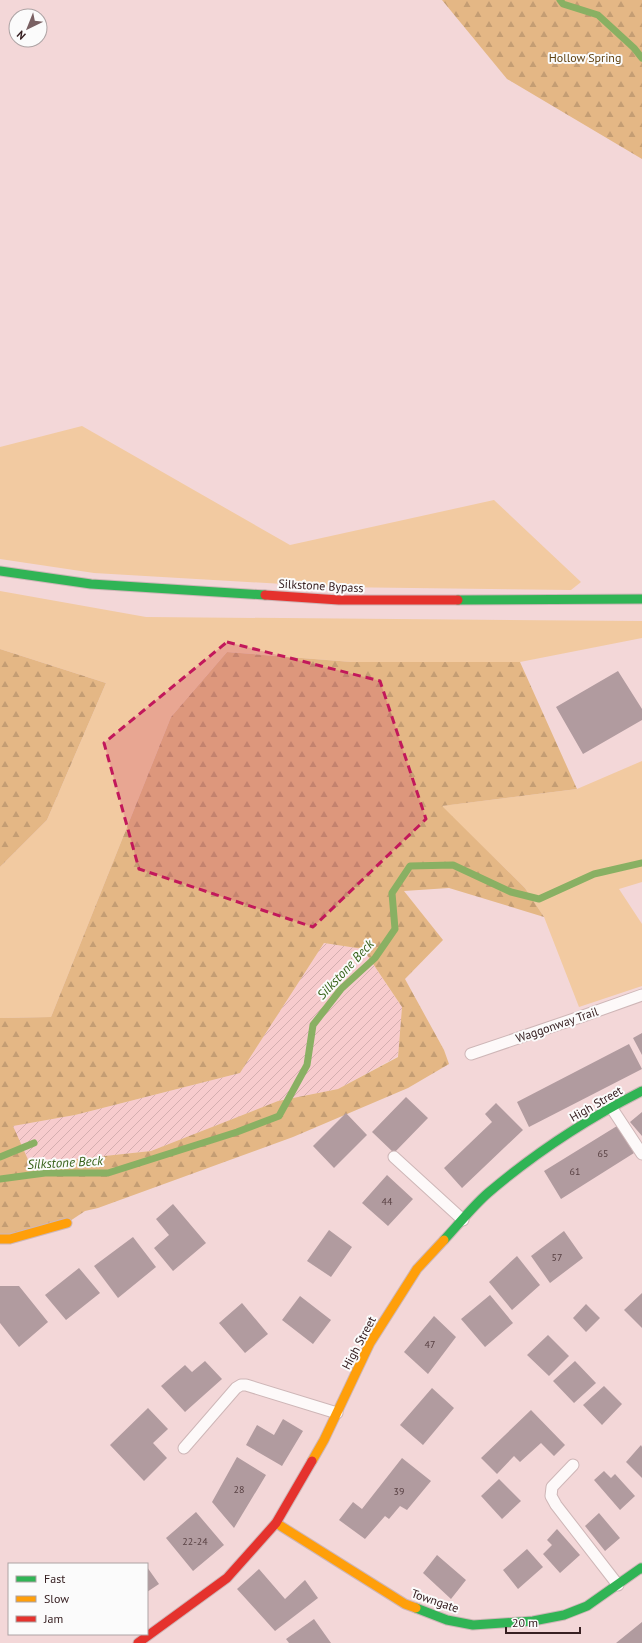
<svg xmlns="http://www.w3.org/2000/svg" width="642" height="1643" viewBox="0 0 642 1643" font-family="'PT Sans',sans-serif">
<defs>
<pattern id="industrial-furrows" width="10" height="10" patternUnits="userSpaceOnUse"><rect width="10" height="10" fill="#f7cbcd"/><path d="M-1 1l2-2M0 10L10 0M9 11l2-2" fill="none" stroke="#d4aeb0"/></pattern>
<pattern id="forest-firs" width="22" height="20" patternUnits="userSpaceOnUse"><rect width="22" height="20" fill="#e4b785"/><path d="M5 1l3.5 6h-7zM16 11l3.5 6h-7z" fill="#c49d73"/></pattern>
</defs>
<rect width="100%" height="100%" fill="#f3d7d8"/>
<!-- industrial -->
<path fill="url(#industrial-furrows)" d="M324 943 363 949 402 1007 398 1056 338 1089 278 1101 151 1151 30 1164 12 1126 75 1115 240 1073Z"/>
<!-- grass -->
<path fill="#f2caa1" d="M82 426 290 545 494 500 581 582 571 590 334 587 94 573 0 559V447Z
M0 591 146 617 642 621V638L520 662H352L227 652 171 717 51 1017 0 1018V867L47 820 106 683 0 649Z
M642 761V882L619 889 642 924V986L579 1007 544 917 525 888 441 806 577 789Z"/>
<!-- forest -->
<path fill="url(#forest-firs)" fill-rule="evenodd" d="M442 0H642V159L507 79Z
M0 649 106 683 47 820 0 867Z
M227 652 352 662H520L577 789 442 806 525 888 544 917 449 888 404 891 443 940 405 979 444 1050 449 1064 408 1088 293 1137 98 1208 85 1211 67 1223 0 1239V1018L51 1017 171 717ZM324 943 363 949 402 1007 398 1057 338 1089 278 1101 151 1151 30 1164 13 1126 75 1115 240 1073Z"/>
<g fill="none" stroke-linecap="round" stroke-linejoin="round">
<!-- stream -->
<path stroke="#89b063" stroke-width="7" d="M560 0 563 4 598 15 634 48 642 58
M0 1157 34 1143
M0 1179 45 1173H108L237 1132 279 1116 307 1065 313 1025 341 989 375 958 395 929 392 893 410 866 453 865 511 892 539 899 594 874 642 863"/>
</g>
<!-- building -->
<path fill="#b19b9f" d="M618 671 642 709V720L583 754 556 707Z
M642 1033V1055L633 1038Z
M629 1044 642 1069 529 1127 517 1102Z
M406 1097 428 1118 394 1153 372 1132Z
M496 1103 523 1130 462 1188 444 1168 492 1122 485 1114Z
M642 1112V1136L630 1122Z
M346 1113 367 1135 334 1168 313 1146Z
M617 1126 634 1153 561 1199 544 1171Z
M387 1175 413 1199 388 1226 362 1203Z
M173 1204 206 1243 173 1271 154 1248 169 1235 156 1219Z
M329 1230 352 1247 331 1277 307 1261Z
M564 1231 583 1258 550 1283 531 1256Z
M133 1237 156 1267 118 1298 94 1266Z
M517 1256 540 1285 512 1310 489 1282Z
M79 1268 100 1293 66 1320 45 1295Z
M0 1286H19L48 1322 19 1347 0 1323Z
M642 1293V1328L624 1310Z
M490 1295 513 1323 485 1347 461 1319Z
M300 1296 331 1320 313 1344 282 1320Z
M242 1303 268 1334 245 1353 219 1323Z
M586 1304 600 1318 586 1332 573 1318Z
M434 1316 456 1337 428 1374 404 1352Z
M548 1335 569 1356 549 1376 527 1355Z
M205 1361 222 1379 185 1412 161 1386 185 1365 192 1372Z
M575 1361 596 1383 574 1403 553 1381Z
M604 1386 622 1404 602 1425 583 1405Z
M432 1388 454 1408 423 1445 400 1425Z
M148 1408 168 1429 153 1443 167 1458 144 1481 110 1445Z
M531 1410 565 1445 554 1456 541 1443 520 1462 514 1456 497 1474 481 1458Z
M283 1419 303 1431 282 1466 246 1445 257 1425 274 1435Z
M641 1445 642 1447V1478L626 1462Z
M237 1457 266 1475 234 1528 212 1502Z
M402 1458 431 1481 407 1510 400 1506 389 1519 385 1516 365 1539 339 1520 353 1502 362 1509Z
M604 1471 611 1478 615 1474 635 1496 620 1510 594 1480Z
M499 1479 521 1501 502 1519 481 1496Z
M196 1512 224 1545 193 1571 166 1538Z
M599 1513 620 1538 605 1551 585 1526Z
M557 1529 580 1555 560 1573 543 1554 552 1545 547 1540Z
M527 1549 543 1567 518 1589 503 1570Z
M437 1555 466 1580 451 1599 423 1573Z
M147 1567 159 1584 147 1592Z
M259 1569 285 1599 305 1580 318 1598 275 1631 237 1589Z
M314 1619 331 1643H289L286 1639Z
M642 1622V1643H616Z"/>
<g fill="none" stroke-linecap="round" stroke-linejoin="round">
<defs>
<path id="lane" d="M471 1054 583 1016 642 995
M611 1107 642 1154
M394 1157 463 1220
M184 1448 236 1388 241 1385H246L337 1413
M573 1465 552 1487 551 1496 556 1505 618 1585"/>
<path id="fast" d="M0 571 91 584 265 595
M458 600 642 599
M444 1240C459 1224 472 1207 488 1193 535 1153 587 1119 642 1091
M416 1608 447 1620 473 1625 533 1621 564 1615 587 1606 641 1568 642 1569"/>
<path id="slow" d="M0 1239H10L67 1223
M312 1461 324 1440 370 1343 417 1269 444 1240
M276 1523 405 1604 416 1608"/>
<path id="jam" d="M265 595 339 600H458
M138 1643 227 1578 276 1523 312 1461"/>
</defs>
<!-- lane casing -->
<use href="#lane" stroke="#ceb6b7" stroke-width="13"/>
<!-- fast casing -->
<use href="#fast" stroke="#ceb6b7" stroke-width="11"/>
<!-- slow casing -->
<use href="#slow" stroke="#ceb6b7" stroke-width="11"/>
<!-- jam casing -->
<use href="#jam" stroke="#ceb6b7" stroke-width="11"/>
<!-- lane -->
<use href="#lane" stroke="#fdf9f9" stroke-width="11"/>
<!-- fast -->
<use href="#fast" stroke="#30b455" stroke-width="9"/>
<!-- slow -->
<use href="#slow" stroke="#ff9f0a" stroke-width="9"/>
<!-- jam -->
<use href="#jam" stroke="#e5322d" stroke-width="9"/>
</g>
<!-- marked area -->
<path fill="#c2185b" fill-opacity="0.2" stroke="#c2185b" stroke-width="3" stroke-dasharray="8 5" stroke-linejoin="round" d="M227 642 380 681 426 819 313 927 139 869 104 743Z"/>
<g text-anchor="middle" stroke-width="4" stroke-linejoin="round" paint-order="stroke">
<!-- number labels -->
<g font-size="10" fill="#563f41">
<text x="603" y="1157">65</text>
<text x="575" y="1175">61</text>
<text x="387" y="1205">44</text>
<text x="557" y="1261">57</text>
<text x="430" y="1348">47</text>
<text x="239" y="1493">28</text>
<text x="399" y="1495">39</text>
<text x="195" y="1545">22-24</text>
</g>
<!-- park labels -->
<g font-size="12" fill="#604211" stroke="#fbfbfb">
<text x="585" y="62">Hollow Spring</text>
</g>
<!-- street labels -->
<g font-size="12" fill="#372022" stroke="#fbfbfb">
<text transform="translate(321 586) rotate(3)" y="4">Silkstone Bypass</text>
<text transform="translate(557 1025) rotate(-19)" y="4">Waggonway Trail</text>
<text transform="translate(596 1104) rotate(-30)" y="4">High Street</text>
<text transform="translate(359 1343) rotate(-62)" y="4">High Street</text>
<text transform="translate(435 1601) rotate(19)" y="4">Towngate</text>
</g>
<!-- water labels -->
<g font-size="13" font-style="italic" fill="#356118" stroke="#fbfbfb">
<text transform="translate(345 969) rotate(-47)" y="5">Silkstone Beck</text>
<text transform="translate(65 1162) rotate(-3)" y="5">Silkstone Beck</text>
</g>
</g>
<!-- legend -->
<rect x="8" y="1563" width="140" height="72" fill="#fbfbfb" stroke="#ada3a4"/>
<rect x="16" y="1576" width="20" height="6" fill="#30b455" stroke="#ada3a4"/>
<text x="44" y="1583" font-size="12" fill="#372022">Fast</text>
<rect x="16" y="1596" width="20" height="6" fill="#ff9f0a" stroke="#ada3a4"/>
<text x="44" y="1603" font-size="12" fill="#372022">Slow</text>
<rect x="16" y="1616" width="20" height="6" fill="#e5322d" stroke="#ada3a4"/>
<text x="44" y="1623" font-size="12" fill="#372022">Jam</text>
<!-- north arrow -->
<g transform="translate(28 28) rotate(223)"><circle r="19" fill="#fbfbfb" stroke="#ada3a4"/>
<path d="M0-3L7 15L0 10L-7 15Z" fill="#796062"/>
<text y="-6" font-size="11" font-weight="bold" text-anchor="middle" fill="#372022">N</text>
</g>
<!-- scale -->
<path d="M506 1627v6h74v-6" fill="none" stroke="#372022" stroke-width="2"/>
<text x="512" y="1627" font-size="12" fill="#372022" stroke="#fbfbfb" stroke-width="3" paint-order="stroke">20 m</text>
</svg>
